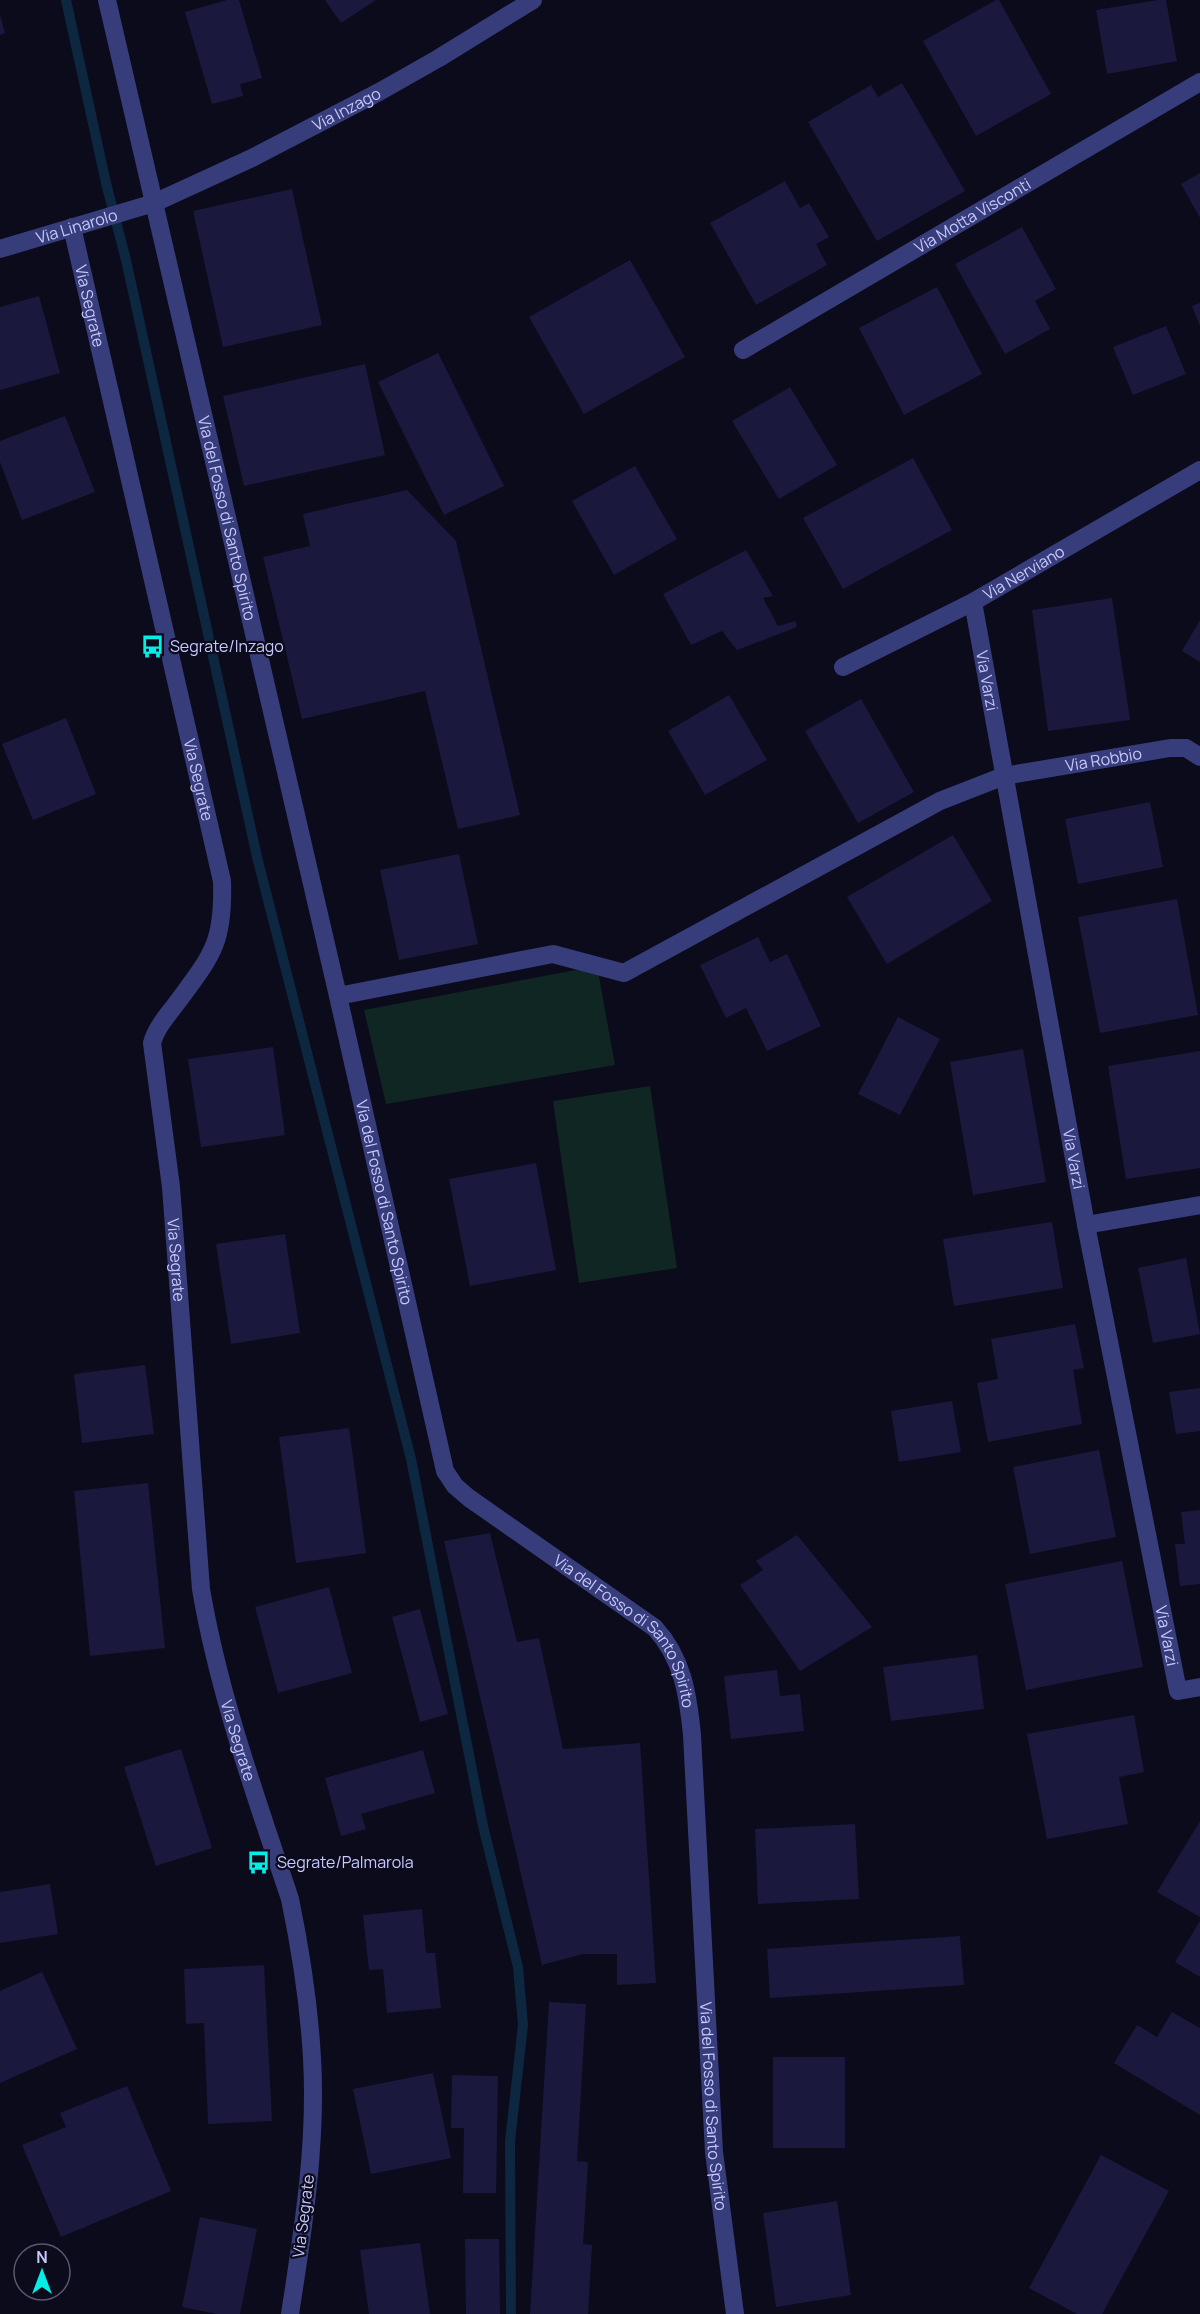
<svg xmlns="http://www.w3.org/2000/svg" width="1200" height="2314" viewBox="0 0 1200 2314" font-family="Manrope,sans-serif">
<rect width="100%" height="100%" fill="#0c0b1c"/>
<!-- green -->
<path fill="#0f2622" d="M597 966 615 1065 386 1104 364 1010Z
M650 1086 677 1268 579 1283 553 1101Z"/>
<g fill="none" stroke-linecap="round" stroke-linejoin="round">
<!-- stream -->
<path stroke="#0c273f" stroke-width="10" d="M66 0 106 183 126 260 257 857 411 1459 483 1826 518 1967 523 2025 510 2141 511 2314"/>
</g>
<!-- building -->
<path fill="#1a183d" d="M227 0H239L262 78 240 84 243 96 212 104 185 12Z
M325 0H376L341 23Z
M996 0H999L1051 94 976 136 923 41Z
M1158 0H1166L1177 61 1107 74 1096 10Z
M0 15 5 33 0 35Z
M902 83 965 191 877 241 808 122 871 85 878 97Z
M1200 173V218L1181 184Z
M785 181 800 208 809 203 829 237 816 244 827 265 756 305 710 223Z
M292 189 322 325 223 347 193 211Z
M1022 227 1056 289 1035 301 1050 329 1005 354 955 264Z
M630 260 685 357 584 414 529 317Z
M937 287 982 374 904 415 859 328Z
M39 296 60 373 0 390V307Z
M1200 303V326L1192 306Z
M1166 326 1186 374 1133 395 1113 347Z
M438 353 504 486 444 515 378 382Z
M365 364 385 455 244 486 223 396Z
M790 387 837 465 779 499 732 421Z
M65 416 95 492 22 520 0 462V441Z
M913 458 952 530 843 589 803 518Z
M635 466 677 539 614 575 572 501Z
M407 490 456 541 520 815 458 829 425 691 302 719 263 557 310 546 303 514Z
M746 550 773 596 763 598 778 626 795 621 797 627 737 650 722 631 691 645 663 594Z
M1112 598 1130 720 1048 731 1032 610Z
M1200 620V662L1182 651Z
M729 695 767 760 705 795 668 731Z
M861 699 914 792 858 823 805 731Z
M66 718 96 794 33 820 2 744Z
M1150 802 1163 867 1078 884 1065 819Z
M953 835 992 901 887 964 847 897Z
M459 854 478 944 399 960 380 870Z
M1177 899 1198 1015 1100 1033 1078 917Z
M758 937 770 962 787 954 821 1026 767 1051 746 1008 726 1018 700 965Z
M898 1017 940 1039 900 1115 858 1094Z
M273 1047 285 1135 201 1147 188 1059Z
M1023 1049 1046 1182 973 1195 950 1062Z
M1200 1051V1168L1126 1179 1108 1066Z
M536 1163 556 1270 470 1286 449 1179Z
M1052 1222 1063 1288 954 1306 943 1239Z
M285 1234 300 1333 231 1344 216 1244Z
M1186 1258 1200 1334 1153 1343 1138 1268Z
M1075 1324 1084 1368 1073 1370 1082 1424 988 1442 977 1383 998 1379 991 1339Z
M145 1365 154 1434 82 1443 74 1374Z
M1200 1388V1431L1176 1434 1169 1392Z
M952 1401 961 1452 899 1462 891 1411Z
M349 1428 366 1553 296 1563 279 1437Z
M1099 1450 1116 1537 1030 1554 1013 1467Z
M148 1483 165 1648 90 1656 74 1491Z
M1200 1510V1584L1180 1586 1175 1544H1185L1181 1512Z
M490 1533 517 1642 539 1638 563 1749 640 1743 656 1983 617 1985V1954H583L542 1965 444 1541Z
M797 1535 872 1627 800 1671 740 1585 763 1570 756 1561Z
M1122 1561 1143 1667 1026 1690 1005 1584Z
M329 1587 352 1673 278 1693 255 1607Z
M420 1609 448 1714 420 1722 392 1617Z
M977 1655 984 1709 891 1721 883 1667Z
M777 1670 780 1696 800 1694 804 1731 731 1739 724 1676Z
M1134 1715 1144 1772 1119 1777 1128 1824 1047 1839 1027 1734Z
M181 1749 212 1848 156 1866 124 1767Z
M423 1750 435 1793 361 1814 366 1829 341 1836 325 1778Z
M1200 1821V1917L1157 1892Z
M855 1824 859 1899 758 1904 755 1829Z
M50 1884 58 1934 0 1943V1892Z
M422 1909 426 1953H435L441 2008 387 2013 383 1969 369 1970 363 1915Z
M1200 1921V1977L1175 1962Z
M960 1936 964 1985 770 1998 767 1949Z
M264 1965 272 2121 208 2124 204 2023 186 2024 184 1969Z
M42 1972 77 2049 0 2083V1991Z
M549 2002 586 2004 577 2161 588 2162 583 2244 592 2245 588 2314H530Z
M1172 2012 1200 2028V2115L1114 2063 1137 2025 1157 2037Z
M773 2057H845V2148H773Z
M433 2073 451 2158 371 2174 353 2089Z
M452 2075 498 2076 496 2193H463L464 2128H451Z
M127 2086 171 2191 61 2237 22 2145 66 2127 60 2113Z
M1101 2155 1169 2191 1102 2314H1077L1029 2288Z
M837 2201 851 2295 776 2307 763 2213Z
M200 2217 257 2229 240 2314H217L182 2307Z
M465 2239H499L500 2314H466Z
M420 2243 430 2314H369L360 2250Z"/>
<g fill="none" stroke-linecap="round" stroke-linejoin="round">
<!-- minor -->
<g stroke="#373d7b" stroke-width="18">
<path id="s1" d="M107 0 338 996 445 1471 455 1486 469 1498 655 1628C683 1659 688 1695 692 1735L714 2152 735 2314"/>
<path id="s2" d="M72 227 222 881C224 944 212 955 176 1004 167 1016 156 1028 152 1043L171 1187 201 1589C219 1695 256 1797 290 1899 301 1952 309 2005 312 2058 317 2144 303 2230 290 2314"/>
<path id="s3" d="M0 249 154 203 252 158 379 92 439 58 533 0"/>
<path id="s4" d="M743 350 1200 82"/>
<path id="s5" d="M973 602 1086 1225 1178 1691 1200 1687"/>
<path id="s6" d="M843 667 973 602 1200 470"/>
<path id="s7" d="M338 996 553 954 624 973 940 801 1004 776 1170 748H1186L1200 757"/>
<path d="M1086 1225 1200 1205"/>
</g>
</g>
<!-- icons -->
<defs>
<symbol id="bus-bare" viewBox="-9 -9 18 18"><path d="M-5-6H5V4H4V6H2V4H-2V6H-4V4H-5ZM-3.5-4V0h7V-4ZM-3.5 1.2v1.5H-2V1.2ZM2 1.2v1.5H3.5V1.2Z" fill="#03eee7" stroke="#0c0b1c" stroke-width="2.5" paint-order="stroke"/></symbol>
</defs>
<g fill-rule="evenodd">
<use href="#bus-bare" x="136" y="630" width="33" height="33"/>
<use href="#bus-bare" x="242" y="1846" width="33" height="33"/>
</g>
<g text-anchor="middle" stroke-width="4.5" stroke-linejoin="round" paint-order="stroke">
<!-- street labels -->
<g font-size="16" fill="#c7c8fe" stroke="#0c0b1c">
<text dy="6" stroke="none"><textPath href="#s3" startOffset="375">Via Inzago</textPath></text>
<text dy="6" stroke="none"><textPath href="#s4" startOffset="266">Via Motta Visconti</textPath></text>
<text dy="6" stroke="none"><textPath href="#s3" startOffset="80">Via Linarolo</textPath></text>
<text dy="6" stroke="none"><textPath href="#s2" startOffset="81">Via Segrate</textPath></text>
<text dy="6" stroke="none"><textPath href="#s1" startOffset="532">Via del Fosso di Santo Spirito</textPath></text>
<text dy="6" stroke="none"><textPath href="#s6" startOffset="204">Via Nerviano</textPath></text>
<text dy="6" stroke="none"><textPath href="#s5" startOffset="80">Via Varzi</textPath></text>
<text dy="6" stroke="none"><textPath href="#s7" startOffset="822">Via Robbio</textPath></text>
<text dy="6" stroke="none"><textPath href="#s2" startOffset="567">Via Segrate</textPath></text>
<text dy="6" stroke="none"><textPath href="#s5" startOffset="566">Via Varzi</textPath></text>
<text dy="6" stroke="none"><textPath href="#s1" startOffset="1234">Via del Fosso di Santo Spirito</textPath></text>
<text dy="6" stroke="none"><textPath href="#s2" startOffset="1071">Via Segrate</textPath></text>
<text dy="6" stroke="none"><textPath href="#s1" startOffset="1756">Via del Fosso di Santo Spirito</textPath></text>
<text dy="6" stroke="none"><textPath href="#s5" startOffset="1052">Via Varzi</textPath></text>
<text dy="6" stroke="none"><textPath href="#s2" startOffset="1557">Via Segrate</textPath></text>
<text dy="6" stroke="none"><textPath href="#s1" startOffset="2260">Via del Fosso di Santo Spirito</textPath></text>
<text transform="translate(303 2216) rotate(-83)" y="6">Via Segrate</text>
</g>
<!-- poi labels -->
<g font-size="16" fill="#c7c8fe" stroke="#0c0b1c" text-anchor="start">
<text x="170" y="652">Segrate/Inzago</text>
<text x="277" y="1868">Segrate/Palmarola</text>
</g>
</g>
<!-- north arrow -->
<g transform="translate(42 2272)"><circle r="28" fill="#0c0b1c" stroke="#575776" stroke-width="1.5"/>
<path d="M0-4.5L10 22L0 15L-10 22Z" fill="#03eee7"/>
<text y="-9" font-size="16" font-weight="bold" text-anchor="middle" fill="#c7c8fe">N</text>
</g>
</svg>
